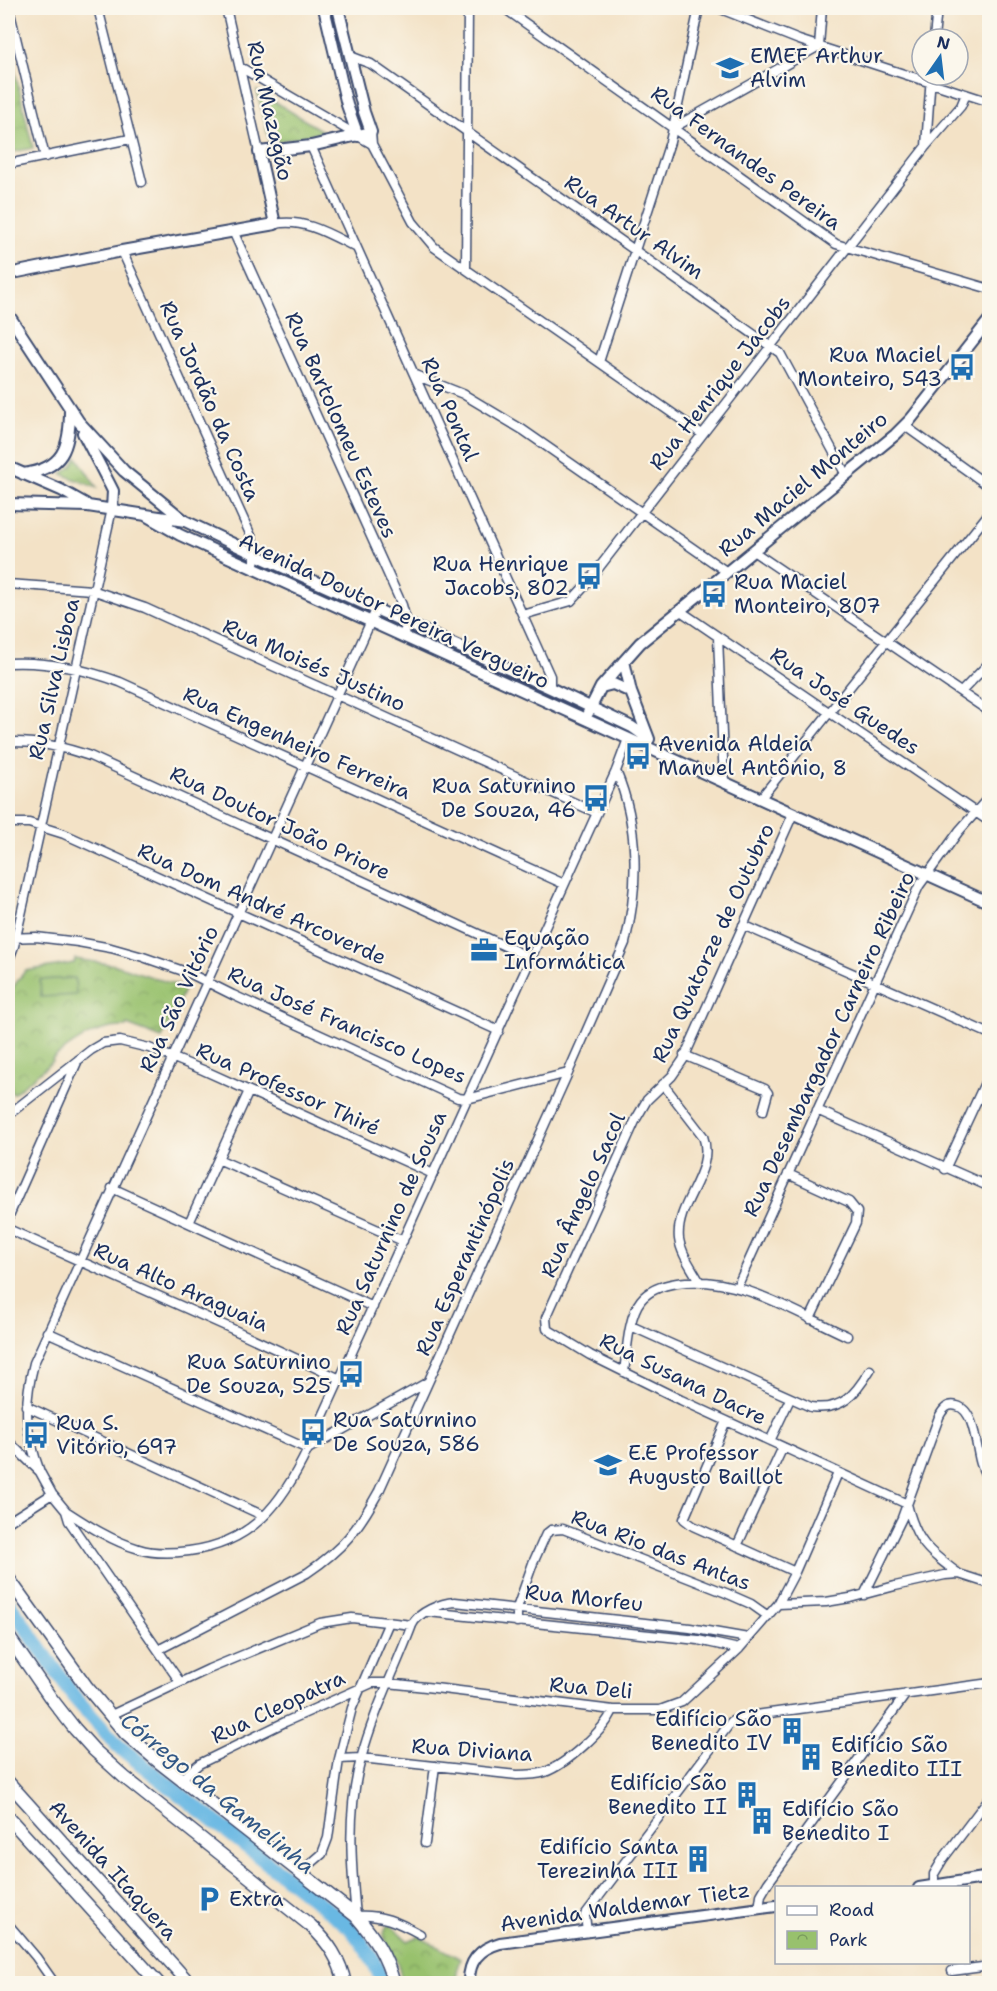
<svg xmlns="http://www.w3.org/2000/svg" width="997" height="1991" viewBox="0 0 997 1991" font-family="'Shantell Sans',sans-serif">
<defs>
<pattern id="park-crowns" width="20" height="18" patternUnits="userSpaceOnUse" patternTransform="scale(1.5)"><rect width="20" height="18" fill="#98c16d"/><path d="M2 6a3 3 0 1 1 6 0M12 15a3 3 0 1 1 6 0" fill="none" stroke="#7b9d5d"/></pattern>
</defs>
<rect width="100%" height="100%" fill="#fbf7ec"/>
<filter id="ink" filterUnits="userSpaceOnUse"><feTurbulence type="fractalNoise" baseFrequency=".0167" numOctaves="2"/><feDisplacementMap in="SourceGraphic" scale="12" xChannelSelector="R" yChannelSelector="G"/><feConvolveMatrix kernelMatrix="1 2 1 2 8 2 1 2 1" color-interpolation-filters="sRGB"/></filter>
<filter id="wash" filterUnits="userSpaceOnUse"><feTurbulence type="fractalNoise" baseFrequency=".008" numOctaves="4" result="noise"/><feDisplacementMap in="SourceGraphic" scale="24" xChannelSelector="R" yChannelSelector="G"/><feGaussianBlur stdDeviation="1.35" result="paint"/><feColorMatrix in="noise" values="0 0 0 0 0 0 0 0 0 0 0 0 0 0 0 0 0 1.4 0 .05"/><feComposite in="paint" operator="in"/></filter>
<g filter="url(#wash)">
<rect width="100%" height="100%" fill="#f3e2c6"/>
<!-- park -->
<path fill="url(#park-crowns)" stroke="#5a7866" stroke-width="1.5" d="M8 42 33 148 8 153Z
M257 91 324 132 270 143Z
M77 457 97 488 62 474 72 466Z
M75 959 116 965 185 988 162 1038 127 1025 126 1027C96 1026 75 1042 52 1059L53 1061 13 1094 8 1087V994L25 971 74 963Z
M391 1925 408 1941 419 1936 461 1959 457 1971V1983H403L397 1962 383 1935 387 1926Z"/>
<!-- pitch -->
<path fill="#98c16d" stroke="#5a7866" stroke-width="1.5" d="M75 978 76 995 41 997 40 980Z"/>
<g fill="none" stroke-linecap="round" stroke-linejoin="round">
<!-- river -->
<path stroke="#69b8e3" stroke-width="15" d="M8 1602 74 1697 118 1746 351 1928C363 1945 378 1963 382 1984"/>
</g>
</g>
<g filter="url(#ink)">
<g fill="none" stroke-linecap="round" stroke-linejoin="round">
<defs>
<path id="minor" d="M98 8 142 182
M226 8 259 152
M504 8 836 244 990 289
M718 8 799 40 990 102
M10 13 45 157
M934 39 937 8
M819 46 822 8
M350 56 371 64 780 353 846 475
M240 67 372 144
M673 128 819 46
M371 132 372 144 413 222 434 247 702 434
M311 146 550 676V688
M926 146 931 75
M8 164 130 139
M275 224C305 218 331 235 357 248
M233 231 402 605 407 623 403 636
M122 251 252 538 256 555 253 567
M466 269 468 8
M599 362 670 142 699 8
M415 375 463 394 523 430 727 572
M905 426 990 487
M753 551 990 712
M8 584 92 590 145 608 597 813
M679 610 990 822
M523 615 571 601 584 587 926 146 961 106 966 94
M718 637 724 783
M8 663C47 661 82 668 120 682L564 884
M961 692 990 662
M8 742C37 741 62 746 90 756L531 958
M760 799 990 512
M793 814 683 1060 672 1076 647 1100 636 1119 546 1318 547 1329 590 1355 681 1400 907 1504C916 1542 928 1551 959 1574
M8 823H29L64 834 499 1031
M743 925 990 1034
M8 938 36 937 78 942 111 948 143 957 189 973 233 995 458 1098 467 1099 568 1073
M8 962 14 946 112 509
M684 1055 765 1089 768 1093 763 1111
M663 1084 703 1136C716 1172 675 1203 679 1239 681 1254 692 1268 699 1281
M817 1110 990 1187
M8 1115 91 1050 103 1043 120 1041 149 1048 203 1070 433 1174
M218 1159 403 1241
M945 1169 990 1072
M788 1174 849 1202 857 1212 856 1223 810 1319
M112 1188 373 1307
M8 1218 78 1060
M189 1223 249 1091
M8 1229 228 1327 340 1379
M737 1287 919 886 959 831 990 796
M631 1326 811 1407C842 1411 855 1395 870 1370
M47 1332 308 1449 428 1382
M624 1372C627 1352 628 1316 641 1300 650 1289 664 1285 677 1283 737 1274 794 1312 847 1336
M26 1406 264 1516
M726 1421 684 1519 693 1526 795 1572
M8 1441 40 1472 52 1494 66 1511 69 1521 180 1682
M770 1441 790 1399
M40 1472C25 1431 23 1406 34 1363L376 610
M66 1511C89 1526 112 1541 139 1549 154 1554 173 1553 189 1551 252 1543 282 1504 308 1449L616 771 628 739
M8 1522 52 1494
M737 1546 783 1447
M864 1595 902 1518 939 1417C943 1409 948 1403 957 1406 975 1410 976 1449 981 1464 983 1470 986 1476 990 1481
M778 1604 826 1602 850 1598 895 1586 945 1575 959 1574 990 1584
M428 1612 698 1640 739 1649
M517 1622V1608L533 1563 546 1534 551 1530 563 1529 726 1593 751 1604 768 1616
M158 1650 307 1573C344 1548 358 1529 379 1491L568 1073 625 943C639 886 639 825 616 771
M109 1716 209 1669 320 1623 352 1618 412 1625
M339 1759 361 1758 517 1775C526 1775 536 1775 545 1772 565 1765 605 1730 613 1710
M181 1779 199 1764 285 1722 372 1683H388L435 1688 613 1710H660L682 1702 739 1649 778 1604 795 1572 838 1473
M425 1843 435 1766
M301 1872 322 1854 328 1838 339 1759 352 1708 389 1622
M934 1885V1874L943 1859 990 1797
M759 1909 761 1895 768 1883 906 1694
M8 1924 36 1957 55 1984
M587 1932 585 1915 731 1722 738 1718 755 1715 990 1683
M420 1934C398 1922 381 1914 356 1916 351 1864 347 1810 361 1759 373 1713 395 1670 412 1625 418 1612 441 1603 455 1602L690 1628 748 1638
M952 1971 990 1966"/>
<path id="tertiary" d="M324 8 347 105 358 136
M8 274 122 251 275 224 259 152 311 146 371 132 364 112 338 8
M8 314 79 422 124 471 185 521
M83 433 110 485 113 491 112 509
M8 467 61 490 86 504
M23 474C63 469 70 448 70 410
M8 504 88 506 185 521 265 559 550 688 632 727 649 739
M145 515 180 535 990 903
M624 661 631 692 649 739
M601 687 613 684 631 692
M588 713 601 687 640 643 895 435 911 419 990 319
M919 1888 990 1877
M469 1984C468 1961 479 1949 500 1943L776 1906"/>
<path id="secondary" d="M8 1578 86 1686 126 1734 159 1762 356 1916C375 1938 386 1955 394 1984
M8 1636 50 1697 75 1729 94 1750 124 1777 311 1926C328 1942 340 1959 345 1984"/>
<path id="primary" d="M8 1782 190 1984
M8 1817 159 1984"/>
</defs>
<!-- minor casing -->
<use href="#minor" stroke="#3b4a6e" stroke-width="11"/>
<!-- tertiary casing -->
<use href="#tertiary" stroke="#3b4a6e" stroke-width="14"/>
<!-- secondary casing -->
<use href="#secondary" stroke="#3b4a6e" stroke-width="15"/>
<!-- primary casing -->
<use href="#primary" stroke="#3b4a6e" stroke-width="15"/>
<!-- minor -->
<use href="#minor" stroke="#fff" stroke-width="8"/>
<!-- tertiary -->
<use href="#tertiary" stroke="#fff" stroke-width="10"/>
<!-- secondary -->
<use href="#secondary" stroke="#fff" stroke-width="12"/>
<!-- primary -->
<use href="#primary" stroke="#fff" stroke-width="12"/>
</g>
</g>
<!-- icons -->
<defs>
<symbol id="school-bare" viewBox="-9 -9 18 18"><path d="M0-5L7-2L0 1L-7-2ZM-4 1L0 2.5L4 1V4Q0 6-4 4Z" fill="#1f6fb2" stroke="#fbf7ec" stroke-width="2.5" paint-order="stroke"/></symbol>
<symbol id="bus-bare" viewBox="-9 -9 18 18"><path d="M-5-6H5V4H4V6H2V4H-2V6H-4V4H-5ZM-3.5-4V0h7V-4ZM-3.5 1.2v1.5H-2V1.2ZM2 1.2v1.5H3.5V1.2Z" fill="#1f6fb2" stroke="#fbf7ec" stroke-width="2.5" paint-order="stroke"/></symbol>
<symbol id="office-bare" viewBox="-9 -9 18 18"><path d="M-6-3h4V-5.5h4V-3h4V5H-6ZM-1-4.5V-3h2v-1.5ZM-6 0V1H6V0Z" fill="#1f6fb2" stroke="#fbf7ec" stroke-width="2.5" paint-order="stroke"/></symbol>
<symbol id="building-bare" viewBox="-9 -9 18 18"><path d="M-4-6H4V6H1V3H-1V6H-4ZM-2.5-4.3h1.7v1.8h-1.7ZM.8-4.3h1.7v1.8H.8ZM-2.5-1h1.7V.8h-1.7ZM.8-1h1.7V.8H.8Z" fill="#1f6fb2" stroke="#fbf7ec" stroke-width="2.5" paint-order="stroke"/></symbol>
<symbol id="parking-bare" viewBox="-9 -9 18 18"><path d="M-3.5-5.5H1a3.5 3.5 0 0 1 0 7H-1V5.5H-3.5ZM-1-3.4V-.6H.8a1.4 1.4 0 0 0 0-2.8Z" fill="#1f6fb2" stroke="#fbf7ec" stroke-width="2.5" paint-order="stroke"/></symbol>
</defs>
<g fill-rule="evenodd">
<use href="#school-bare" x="711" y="49" width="38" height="38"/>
<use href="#bus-bare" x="943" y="348" width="38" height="38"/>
<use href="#bus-bare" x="570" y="557" width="38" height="38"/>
<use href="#bus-bare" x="695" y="575" width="38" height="38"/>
<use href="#bus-bare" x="619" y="737" width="38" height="38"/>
<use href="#bus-bare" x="577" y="779" width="38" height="38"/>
<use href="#office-bare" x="465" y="931" width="38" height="38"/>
<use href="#bus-bare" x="332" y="1355" width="38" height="38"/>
<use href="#bus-bare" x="294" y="1413" width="38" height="38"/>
<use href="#bus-bare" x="17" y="1416" width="38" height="38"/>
<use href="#school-bare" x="589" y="1446" width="38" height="38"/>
<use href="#building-bare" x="773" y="1712" width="38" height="38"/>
<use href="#building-bare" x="792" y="1738" width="38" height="38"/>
<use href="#building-bare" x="728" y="1776" width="38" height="38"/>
<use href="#building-bare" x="743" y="1802" width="38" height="38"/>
<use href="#building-bare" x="679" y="1840" width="38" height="38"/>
<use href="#parking-bare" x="190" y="1880" width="38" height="38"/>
</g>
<g text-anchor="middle" stroke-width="4.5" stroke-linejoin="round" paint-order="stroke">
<!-- poi labels -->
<g font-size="21" fill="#1b2f5e" stroke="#fbf7ec" text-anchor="start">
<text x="750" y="63">EMEF Arthur<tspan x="750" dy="24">Alvim</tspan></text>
<text x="942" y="362" text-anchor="end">Rua Maciel<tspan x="942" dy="24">Monteiro, 543</tspan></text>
<text x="569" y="571" text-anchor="end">Rua Henrique<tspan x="569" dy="24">Jacobs, 802</tspan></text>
<text x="734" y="589">Rua Maciel<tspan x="734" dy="24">Monteiro, 807</tspan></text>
<text x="658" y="751">Avenida Aldeia<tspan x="658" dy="24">Manuel Antônio, 8</tspan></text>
<text x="576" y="793" text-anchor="end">Rua Saturnino<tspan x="576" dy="24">De Souza, 46</tspan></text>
<text x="504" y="945">Equação<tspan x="504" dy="24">Informática</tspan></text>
<text x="331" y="1369" text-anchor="end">Rua Saturnino<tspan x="331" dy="24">De Souza, 525</tspan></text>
<text x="333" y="1427">Rua Saturnino<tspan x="333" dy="24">De Souza, 586</tspan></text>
<text x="56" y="1430">Rua S.<tspan x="56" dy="24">Vitório, 697</tspan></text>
<text x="628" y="1460">E.E Professor<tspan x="628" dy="24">Augusto Baillot</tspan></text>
<text x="772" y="1726" text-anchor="end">Edifício São<tspan x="772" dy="24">Benedito IV</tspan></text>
<text x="831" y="1752">Edifício São<tspan x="831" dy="24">Benedito III</tspan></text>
<text x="727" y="1790" text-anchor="end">Edifício São<tspan x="727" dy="24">Benedito II</tspan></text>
<text x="782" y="1816">Edifício São<tspan x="782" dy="24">Benedito I</tspan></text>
<text x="678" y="1854" text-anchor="end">Edifício Santa<tspan x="678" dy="24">Terezinha III</tspan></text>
<text x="229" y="1906">Extra</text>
</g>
<!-- street labels -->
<g font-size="21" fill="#1b2f5e" stroke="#fbf7ec">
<text transform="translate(270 111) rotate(77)" y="7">Rua Mazagão</text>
<text transform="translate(746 158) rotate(36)" y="7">Rua Fernandes Pereira</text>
<text transform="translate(634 227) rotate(35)" y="7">Rua Artur Alvim</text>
<text transform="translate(720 383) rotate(-52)" y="7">Rua Henrique Jacobs</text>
<text transform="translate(210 401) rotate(66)" y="7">Rua Jordão da Costa</text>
<text transform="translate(450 409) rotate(66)" y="7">Rua Pontal</text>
<text transform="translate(341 425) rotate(66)" y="7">Rua Bartolomeu Esteves</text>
<text transform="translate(803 484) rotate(-40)" y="7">Rua Maciel Monteiro</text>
<text transform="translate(394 611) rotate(25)" y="7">Avenida Doutor Pereira Vergueiro</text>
<text transform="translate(314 665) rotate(24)" y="7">Rua Moisés Justino</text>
<text transform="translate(54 679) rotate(-77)" y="7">Rua Silva Lisboa</text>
<text transform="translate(845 701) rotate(34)" y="7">Rua José Guedes</text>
<text transform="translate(297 743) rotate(24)" y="7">Rua Engenheiro Ferreira</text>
<text transform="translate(280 823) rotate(25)" y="7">Rua Doutor João Priore</text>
<text transform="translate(262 904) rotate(24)" y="7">Rua Dom André Arcoverde</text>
<text transform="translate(713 943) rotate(-65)" y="7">Rua Quatorze de Outubro</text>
<text transform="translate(179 999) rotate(-65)" y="7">Rua São Vitório</text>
<text transform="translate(347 1025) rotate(24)" y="7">Rua José Francisco Lopes</text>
<text transform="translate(829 1044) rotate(-65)" y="7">Rua Desembargador Carneiro Ribeiro</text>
<text transform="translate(288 1089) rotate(24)" y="7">Rua Professor Thiré</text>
<text transform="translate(583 1195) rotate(-66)" y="7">Rua Ângelo Sacol</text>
<text transform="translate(391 1223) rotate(-66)" y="7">Rua Saturnino de Sousa</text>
<text transform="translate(465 1257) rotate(-66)" y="7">Rua Esperantinópolis</text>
<text transform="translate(181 1287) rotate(24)" y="7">Rua Alto Araguaia</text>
<text transform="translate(683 1379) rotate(26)" y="7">Rua Susana Dacre</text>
<text transform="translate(661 1550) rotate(21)" y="7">Rua Rio das Antas</text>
<text transform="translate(584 1598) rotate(6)" y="7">Rua Morfeu</text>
<text transform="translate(591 1688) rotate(5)" y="7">Rua Deli</text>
<text transform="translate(278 1707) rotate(-25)" y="7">Rua Cleopatra</text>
<text transform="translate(472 1750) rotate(4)" y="7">Rua Diviana</text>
<text transform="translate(113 1870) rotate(48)" y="7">Avenida Itaquera</text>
<text transform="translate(625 1907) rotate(-8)" y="7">Avenida Waldemar Tietz</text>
</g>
<!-- water labels -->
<g font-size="22" font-style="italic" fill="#325886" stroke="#fbf7ec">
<text transform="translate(218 1793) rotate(39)" y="8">Córrego da Gamelinha</text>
</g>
</g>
<!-- margin -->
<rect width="997" height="1991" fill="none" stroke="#fbf7ec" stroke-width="30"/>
<!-- legend -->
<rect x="775" y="1886" width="195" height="78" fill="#fbf7ec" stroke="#a1a7b3" stroke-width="1.5"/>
<rect x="787" y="1906" width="30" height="9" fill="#ffffff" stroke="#a1a7b3" stroke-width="1.5"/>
<text x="829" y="1916" font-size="18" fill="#1b2f5e">Road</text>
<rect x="787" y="1931" width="30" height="18" fill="url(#park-crowns)" stroke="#a1a7b3" stroke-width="1.5"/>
<text x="829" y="1946" font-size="18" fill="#1b2f5e">Park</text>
<!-- north arrow -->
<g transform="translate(940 57) rotate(14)"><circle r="28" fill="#fbf7ec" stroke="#a1a7b3" stroke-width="1.5"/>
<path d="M0-4.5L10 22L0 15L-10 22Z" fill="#1f6fb2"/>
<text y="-9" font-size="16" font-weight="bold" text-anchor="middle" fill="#1b2f5e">N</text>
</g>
</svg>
